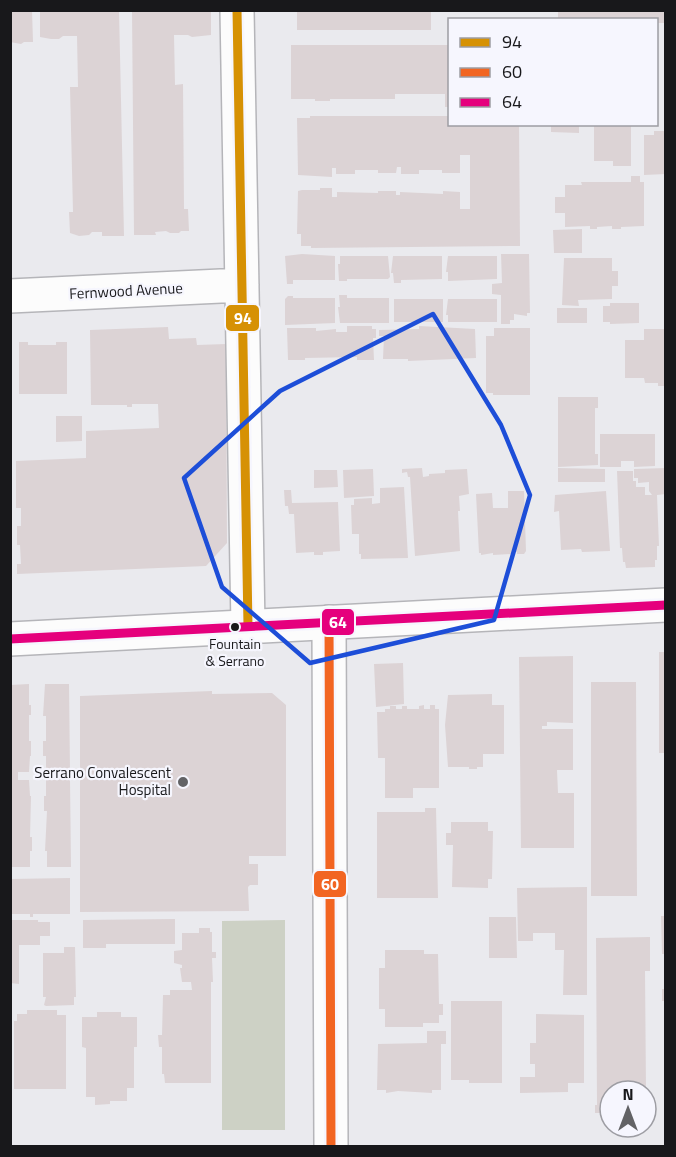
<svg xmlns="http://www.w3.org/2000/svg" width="676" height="1157" viewBox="0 0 676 1157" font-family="'Titillium Web',sans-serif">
<rect width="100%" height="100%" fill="#eaeaee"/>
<!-- green -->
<path fill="#cdd1c5" d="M285 920V1130H222V921Z"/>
<!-- building -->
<path fill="#dcd3d5" d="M10 10H32L33 42H24L21 44 10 42Z
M40 10H119L124 236H102V232H92L89 235 79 236 70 233 69 212H73L70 87H78L77 36H63L59 39H51L40 37Z
M132 10H211V35L192 37 188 35H174L175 85 183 84 184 209H188L189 231H181L179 233H170L166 231 155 232 156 235H134Z
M297 10H431V30H297Z
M558 10H666V23H656V20H558Z
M291 45H450V107H445V94H395V99H330V101H315V99H291Z
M310 116H450V124H519L520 246 311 248V246H301V234H297L298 191 302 190H320V188H332V197H337V192L378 193V191H396V195H400V192L443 194V191L460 192V209H470V155H460V173H442V170H419V174H401V167H397L396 173H378V170H355V174H336V168H332V177L298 175 297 118H310Z
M551 124H579V133L551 132Z
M594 124H631V166H613V161H594Z
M654 131H665L666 174 644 175V135H654Z
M631 176H640V182H644V226L621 227V229H612V226L597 227V229H590V226L565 227V213H555V197H565V185H582L581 182H631Z
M582 229V253H554L553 230Z
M302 254 335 256V280H293V284H287L285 256Z
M501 254H529L530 313H527V316L514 314V320H510V324H501V295L492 294V284L502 283Z
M340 256H388L390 277 388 279H347V281H339L338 264H340Z
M393 256H442V279L401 280V283H394L393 273H391Z
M448 256H497V279L448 281V272H446Z
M564 258H612V271H618V286H612V299L578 300 579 306 562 305Z
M339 295H347V298H389V323H340L338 307H340Z
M288 296H293V298H335V323L285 325V299Z
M394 299H443V322H394Z
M448 299H497V322H448V315H446Z
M610 303H639V323L610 324V322H603V306H610Z
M557 308H587V323H557Z
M347 326H372V329H376V338H373L374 360H357V357L305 358V360H288L287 328H316V331L336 329V332H347Z
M419 326 475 329 476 358 408 361V359H383L384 336H379V330L419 329Z
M168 327 169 339 196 338 197 345 226 344 227 543 206 566 17 574V564H21L20 545H17V526H21V508H16V461L86 458V431L159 428 158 404H132V407H127V405H91L90 330Z
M494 328H530V395H493V393H486V336H494Z
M644 329H666V386H658V383H645L644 378H625V340H644Z
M19 342H28V345H56V342H67V394H19Z
M558 397H598V408H595V454H598V465L558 467Z
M56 416H82V441L56 442Z
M600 434H655V466L634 467V461H621V467H600Z
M422 468 423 477 429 476V474L445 473V470L467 469 469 494 459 496 460 511H458L460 551 415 556 410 477H408L407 472 402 473V469Z
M558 468 605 469V482H558Z
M666 468V494L657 495 659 546H657V560H655V567L626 568 625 562H623L622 548H620L617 471H633V481H636V487H645V495H652L649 491V482L638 483V478H634V469Z
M373 469 374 496 344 498 343 470Z
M314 470H337L338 487 314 488Z
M404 487 408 558 361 559V554H359V534H352L351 505H354V499L372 498V504L380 503V488Z
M284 490H291L292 503 338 502 340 551 323 552V555H314V552L296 553 294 514H289L288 506H285Z
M508 491H524L526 551 524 554H517V552H511V554L493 555V553L481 555V553H479L476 494 492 493 493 508H508Z
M606 491 610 551 582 552 581 549 561 550 559 511 554 512 555 495Z
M659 652H666V753H659Z
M573 656V723L547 722V726H542V729H573V770H557L558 793H574V848H521L519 657Z
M403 663 404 704 376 707 374 664Z
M591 682H636L637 896H591Z
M29 684V705H31V715H29V741H31V756H30L29 772H18V780H29L30 796H31L30 837H32V851H30V867H10V685Z
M45 684H69L70 772H64V780H70L71 867H47V851H45L47 811H44V796H46V780H58L57 772H46V756H43V741H46V716H43Z
M212 691V694L272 693 286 705V856H249V864H258V885H250L248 887 249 911 80 912V696Z
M492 694V705H504V754H483V767H477V769H469V767H448L445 725 448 695Z
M424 705V709H430V705H435V709H439V788H413V798H385V758H378L377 712H385V709H390V706H396V709H402V706H407V709H419V706Z
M425 808H436L438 898H377V812H425Z
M451 822H488V831H493L492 879H488V888L452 887 453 845H446V833H451Z
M70 878V914H33V917H30V914H10V879Z
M587 887V995H563L564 950H555V933H533V941H518L517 888Z
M661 916H666V954H662Z
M489 917H516L517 958H489Z
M175 919V944H106V948H83V920Z
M10 920H38V922H50V936H40V945H19V984L10 983Z
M199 928H210V932H212V952H216V958H212L213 982H211V1083H165L164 1074H162V1047H159L158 1035H162L163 995H170V990H192L191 982H182L180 968H182V965L174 963V951L182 950V933H199Z
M650 937V971H645L646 1091H610V1113H595V1105H597L596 938Z
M64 947H75L76 997H74V1005L46 1006 44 1005 46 997H43V953H64Z
M385 950H424V954H438L439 1004H443V1015H439V1023H423V1027H385V1009H379V968H385Z
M662 989H666V1001H662Z
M451 1001H502V1083H469V1080H451Z
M27 1010H57V1015H66V1089H14V1021H17V1014H27Z
M97 1012H121V1017H137V1047H134V1088H127V1101H110V1104L95 1105V1097H86V1048L82 1047V1017H97Z
M536 1014 584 1015V1083H568V1092L520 1093V1077H535V1064H530V1043H536Z
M427 1031H446V1044H441V1090H432V1093L398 1091 386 1093V1090H377L378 1044 427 1043Z"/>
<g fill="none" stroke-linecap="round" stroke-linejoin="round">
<defs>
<path id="minor" d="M237 10 248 626
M10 296 242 285
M329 622 331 1146"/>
<path id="tertiary" d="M10 639 666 605"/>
</defs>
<!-- minor casing -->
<use href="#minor" stroke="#b5b5b9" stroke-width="36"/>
<!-- tertiary casing -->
<use href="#tertiary" stroke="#b5b5b9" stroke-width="36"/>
<!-- minor -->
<use href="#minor" stroke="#fcfcfc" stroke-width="33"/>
<!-- tertiary -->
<use href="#tertiary" stroke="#fcfcfc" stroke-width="33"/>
<defs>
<path id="bus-1" d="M237 10 248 626"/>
<path id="bus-2" d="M329 622 331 1146"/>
<path id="bus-3" d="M10 639 666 605"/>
</defs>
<!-- bus-1 casing -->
<use href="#bus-1" stroke="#f6f6fe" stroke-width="14"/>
<!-- bus-2 casing -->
<use href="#bus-2" stroke="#f6f6fe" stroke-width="14"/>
<!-- bus-3 casing -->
<use href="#bus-3" stroke="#f6f6fe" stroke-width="14"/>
<!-- bus-1 -->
<use href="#bus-1" stroke="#d69104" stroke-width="9"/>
<!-- bus-2 -->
<use href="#bus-2" stroke="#f26522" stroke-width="9"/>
<!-- bus-3 -->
<use href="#bus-3" stroke="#e5007d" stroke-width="9"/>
</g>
<!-- marked area -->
<path fill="none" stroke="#1d4ed8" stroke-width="4.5" stroke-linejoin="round" d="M433 314 501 425 530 495 494 620 310 663 222 587 184 478 280 391Z"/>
<!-- markers -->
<circle fill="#18181b" stroke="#f6f6fe" stroke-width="2" cx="235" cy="627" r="5"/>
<circle fill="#626265" stroke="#f6f6fe" stroke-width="2" cx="183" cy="782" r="6"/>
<g text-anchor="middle" stroke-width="4.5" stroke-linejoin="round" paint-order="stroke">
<!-- bus labels -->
<g font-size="14" fill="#18181b" stroke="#f6f6fe">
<text x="235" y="649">Fountain<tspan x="235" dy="17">&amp; Serrano</tspan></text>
</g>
<!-- street labels -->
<g font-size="15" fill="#18181b" stroke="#f6f6fe">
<text transform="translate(126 291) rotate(-3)" y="5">Fernwood Avenue</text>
</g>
<!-- poi labels -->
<g font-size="15" fill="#18181b" stroke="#f6f6fe" text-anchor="end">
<text x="171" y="778">Serrano Convalescent<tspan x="171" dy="17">Hospital</tspan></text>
</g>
</g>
<g stroke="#f6f6fe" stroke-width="2">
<rect x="225" y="304" width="35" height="28" rx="6" fill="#d69104"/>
<rect x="321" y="608" width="34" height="28" rx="6" fill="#e5007d"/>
<rect x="313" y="870" width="34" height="28" rx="6" fill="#f26522"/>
</g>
<g font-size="16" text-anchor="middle" font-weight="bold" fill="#fff">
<text x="243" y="324">94</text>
<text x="338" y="628">64</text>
<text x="330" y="890">60</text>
</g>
<!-- border -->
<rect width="676" height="1157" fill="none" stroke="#18181b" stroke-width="24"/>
<!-- legend -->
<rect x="448" y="18" width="210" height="108" fill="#f6f6fe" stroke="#9d9da3" stroke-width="1.5"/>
<rect x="460" y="38" width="30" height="9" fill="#d69104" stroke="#9d9da3" stroke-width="1.5"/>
<text x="502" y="48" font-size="18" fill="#18181b">94</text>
<rect x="460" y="68" width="30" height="9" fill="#f26522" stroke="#9d9da3" stroke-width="1.5"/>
<text x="502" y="78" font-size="18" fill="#18181b">60</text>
<rect x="460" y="98" width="30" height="9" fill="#e5007d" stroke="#9d9da3" stroke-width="1.5"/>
<text x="502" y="108" font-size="18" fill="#18181b">64</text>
<!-- north arrow -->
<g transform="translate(628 1109)"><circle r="28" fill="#f6f6fe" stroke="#9d9da3" stroke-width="1.5"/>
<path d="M0-4.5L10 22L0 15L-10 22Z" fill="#626265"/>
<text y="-9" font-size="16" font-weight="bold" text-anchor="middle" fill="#18181b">N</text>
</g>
</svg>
